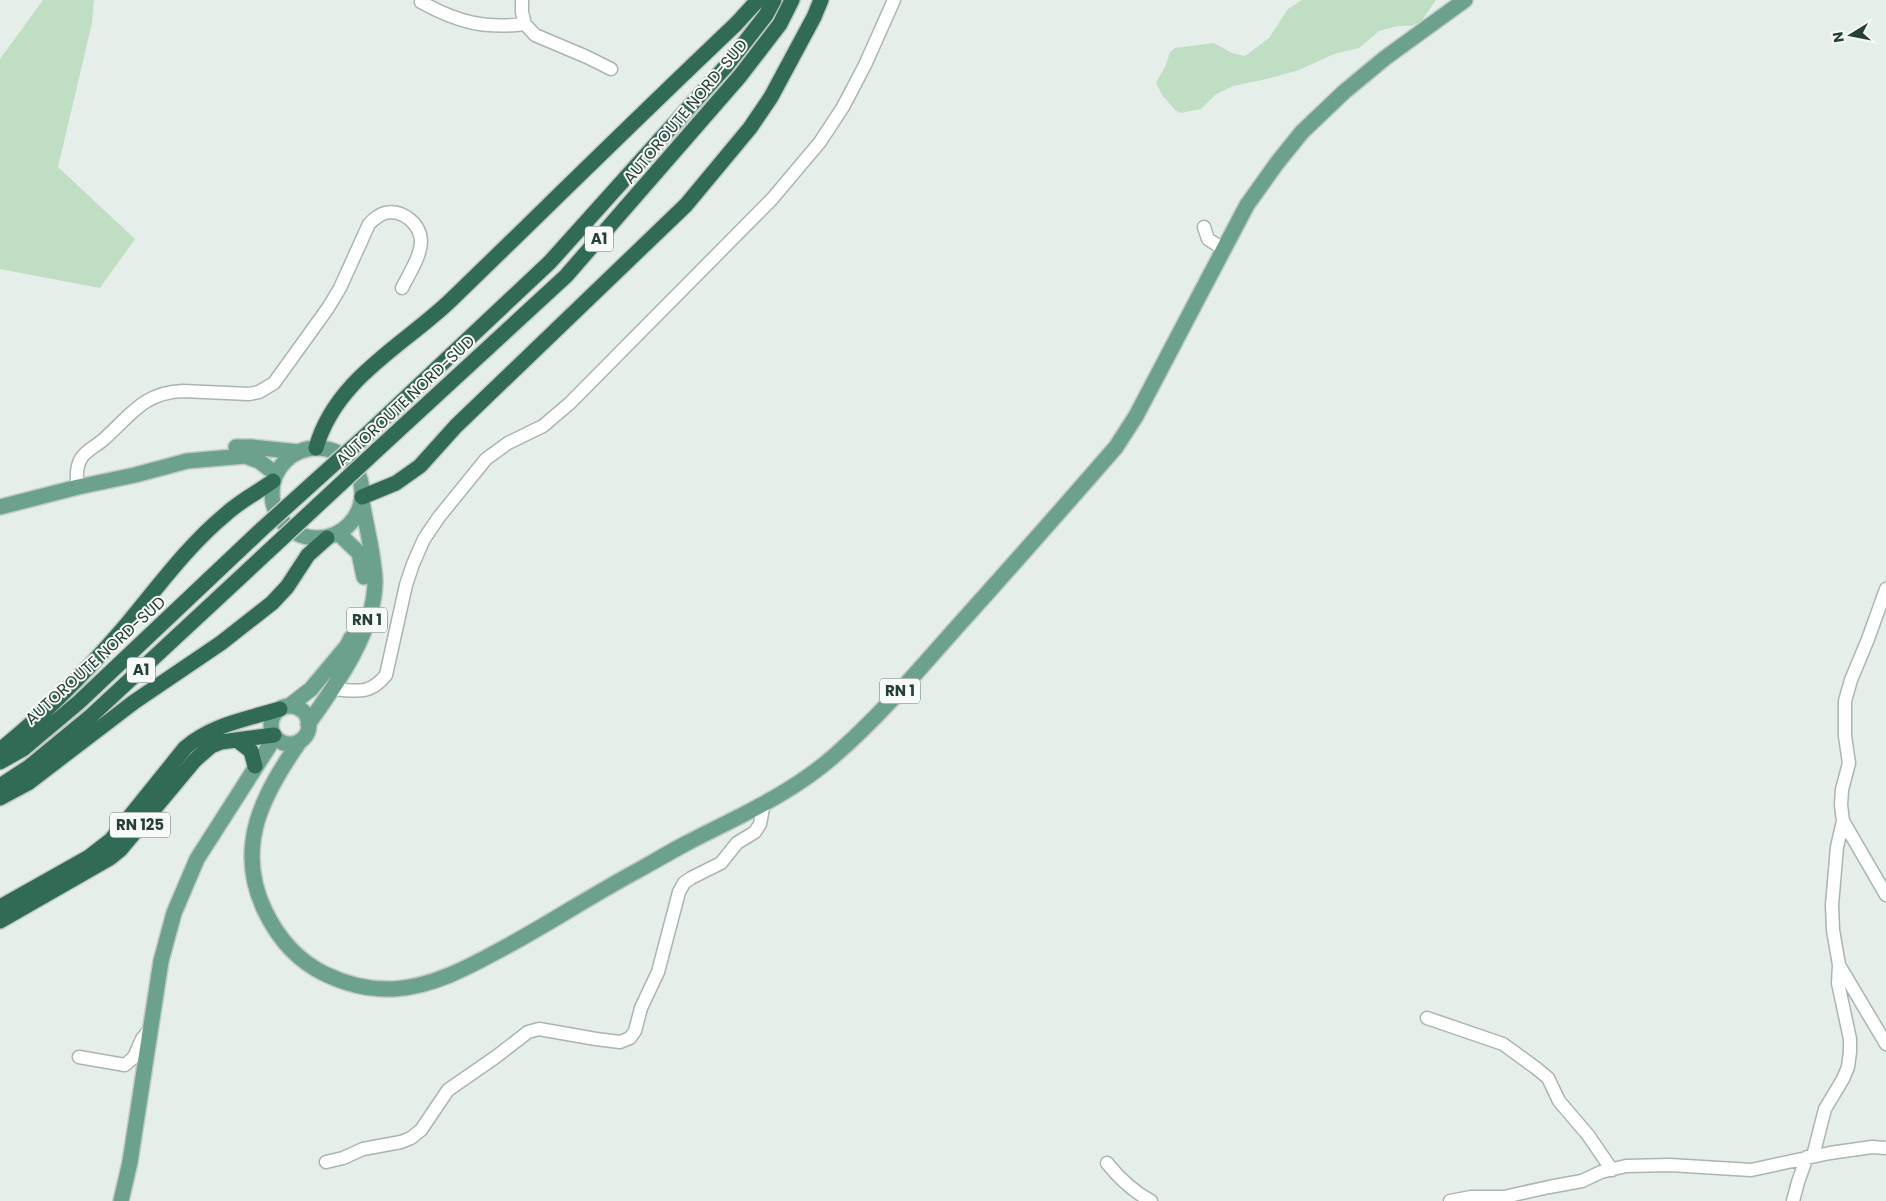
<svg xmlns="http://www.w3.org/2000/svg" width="1886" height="1201" viewBox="0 0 1886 1201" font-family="Poppins,sans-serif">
<rect width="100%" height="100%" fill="#e6eee9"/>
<!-- green -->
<path fill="#c0dec3" d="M43 0H94L92 23 58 167 135 239 100 288 0 269V59Z
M1302 0H1436L1421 22 1411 26H1398L1379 31 1359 48 1334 54 1299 70 1271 78 1233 86 1215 95 1201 109 1181 113 1175 110 1162 95 1156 83 1166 65 1170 52 1175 48 1214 43 1232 53 1245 56 1269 38 1288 9Z"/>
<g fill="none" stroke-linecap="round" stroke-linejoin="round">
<defs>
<path id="minor" d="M522 0V12L525 24 535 35 587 57 611 69
M421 2C457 22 484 29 525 24
M1204 227 1208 239 1223 249
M78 487C76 477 76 466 82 457 87 450 96 446 103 440 130 416 144 392 183 391L249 394 259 392 274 383 328 308 340 288 369 224C374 219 378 215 385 213 402 209 420 223 421 241 421 256 409 274 402 288
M1886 589 1868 639 1851 680 1845 701V736L1849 763 1842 790 1841 805 1843 821 1886 895
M333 689C357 691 370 695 386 675L406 585 413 564 424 539 439 517 486 459 508 443 543 426 570 403 772 199 820 142 843 107 865 65 894 0
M1839 965 1886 1044
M1427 1018 1503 1044 1536 1068 1548 1078 1559 1101 1588 1135 1612 1170
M79 1057 125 1065 134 1057 142 1039 150 1029
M1813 1156 1825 1109 1843 1079 1848 1067 1850 1052V1039L1838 983 1839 965 1833 930 1832 905 1837 847 1843 821
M326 1162 343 1158 363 1149 401 1142 411 1138 421 1130 448 1090 497 1056 528 1032 539 1029 596 1039 620 1042 630 1038 635 1031 641 1008 658 972 679 892 684 883 691 878 721 863 737 843 755 832 760 824 764 803
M1107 1163C1119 1178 1134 1192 1151 1201
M1450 1201 1471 1197H1504L1549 1187 1582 1181 1601 1172 1626 1166 1670 1165 1751 1170 1830 1153 1872 1147 1886 1148
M1793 1201 1798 1182 1807 1157"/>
<path id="major" d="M236 447H252L298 452
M272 493a45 45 0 1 1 90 0a45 45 0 1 1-90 0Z
M0 507 78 487 135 475 187 461 245 456 259 461 276 474
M338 533 359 553 364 577
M289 706 311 689 347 646 351 638
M271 725a19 19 0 1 1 38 0a19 19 0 1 1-38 0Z
M308 724C336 685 375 631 375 581 374 554 366 527 362 501
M300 741C263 794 234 847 265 911 278 938 298 961 325 974 346 984 370 990 393 989 435 987 474 964 511 944 553 921 594 894 637 871 653 862 670 852 687 843 737 817 791 794 834 756 879 717 917 672 956 628 1010 568 1063 508 1116 447L1136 416 1247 205 1277 163 1302 132 1344 92 1385 58 1465 0
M121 1201 130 1162 161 961 174 913 197 859 275 737"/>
<path id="highway" d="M364 437 550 262 727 65 766 15 774 0
M316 448C335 379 403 346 451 300 546 208 640 115 736 24L758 0
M376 451 566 276 740 76 780 24 792 0
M362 497 396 483 420 466 456 426 686 205 750 128 771 97 814 17 821 0
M237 740 251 751 255 766
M0 750C45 714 84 674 122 630 155 591 186 547 226 514 240 501 258 492 273 481
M0 762 23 749 79 702 262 529
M0 786 29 767 91 716 275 545
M0 798 28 783 134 702 221 643 272 603 287 587 308 555 327 538
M0 907 89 857 111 840 185 748C211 725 247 719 280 709
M0 921 110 858 120 850 195 760 211 746 221 742 274 735"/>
</defs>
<!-- minor casing -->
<use href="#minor" stroke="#a8b6af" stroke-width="15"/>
<!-- major casing -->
<use href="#major" stroke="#c2cac6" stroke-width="18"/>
<!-- highway casing -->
<use href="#highway" stroke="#c2cac6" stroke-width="18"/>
<!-- minor -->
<use href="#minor" stroke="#fff" stroke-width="12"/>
<!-- major -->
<use href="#major" stroke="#6ca28b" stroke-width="15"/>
<!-- highway -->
<use href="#highway" stroke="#326b55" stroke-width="15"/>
<defs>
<path id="highway-bridge" d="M262 529 364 437
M275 545 376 451"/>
</defs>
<!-- highway-bridge casing -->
<use href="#highway-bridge" stroke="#c2cac6" stroke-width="18" stroke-linecap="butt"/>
<!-- highway-bridge -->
<use href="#highway-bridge" stroke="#326b55" stroke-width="15"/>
</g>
<g text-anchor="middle" stroke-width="4" stroke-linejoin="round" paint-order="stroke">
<!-- shield labels -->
<g fill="#f7faf8" stroke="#64786f" stroke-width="1">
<rect x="585" y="226.5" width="28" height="25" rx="4"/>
<rect x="347" y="607.5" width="40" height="25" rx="4"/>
<rect x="127" y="657.5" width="28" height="25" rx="4"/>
<rect x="880" y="678.5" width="40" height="25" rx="4"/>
<rect x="110" y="812.5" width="60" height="25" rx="4"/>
</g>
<g font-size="15" font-weight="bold" fill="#254034">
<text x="599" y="244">A1</text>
<text x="367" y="625">RN 1</text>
<text x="141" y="675">A1</text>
<text x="900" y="696">RN 1</text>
<text x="140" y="830">RN 125</text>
</g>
<!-- street labels -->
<g font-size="16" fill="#254034" stroke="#f7faf8">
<text transform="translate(685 111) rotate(-50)" y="6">AUTOROUTE NORD-SUD</text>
<text transform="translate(405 400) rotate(-43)" y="6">AUTOROUTE NORD-SUD</text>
<text transform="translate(95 660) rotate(-42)" y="6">AUTOROUTE NORD-SUD</text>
</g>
</g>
<!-- north arrow -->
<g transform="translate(1851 35) rotate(260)" stroke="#f7faf8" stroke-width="4" paint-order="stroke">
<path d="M0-4L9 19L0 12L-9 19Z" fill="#254034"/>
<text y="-8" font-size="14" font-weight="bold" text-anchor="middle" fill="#254034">N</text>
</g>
</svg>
